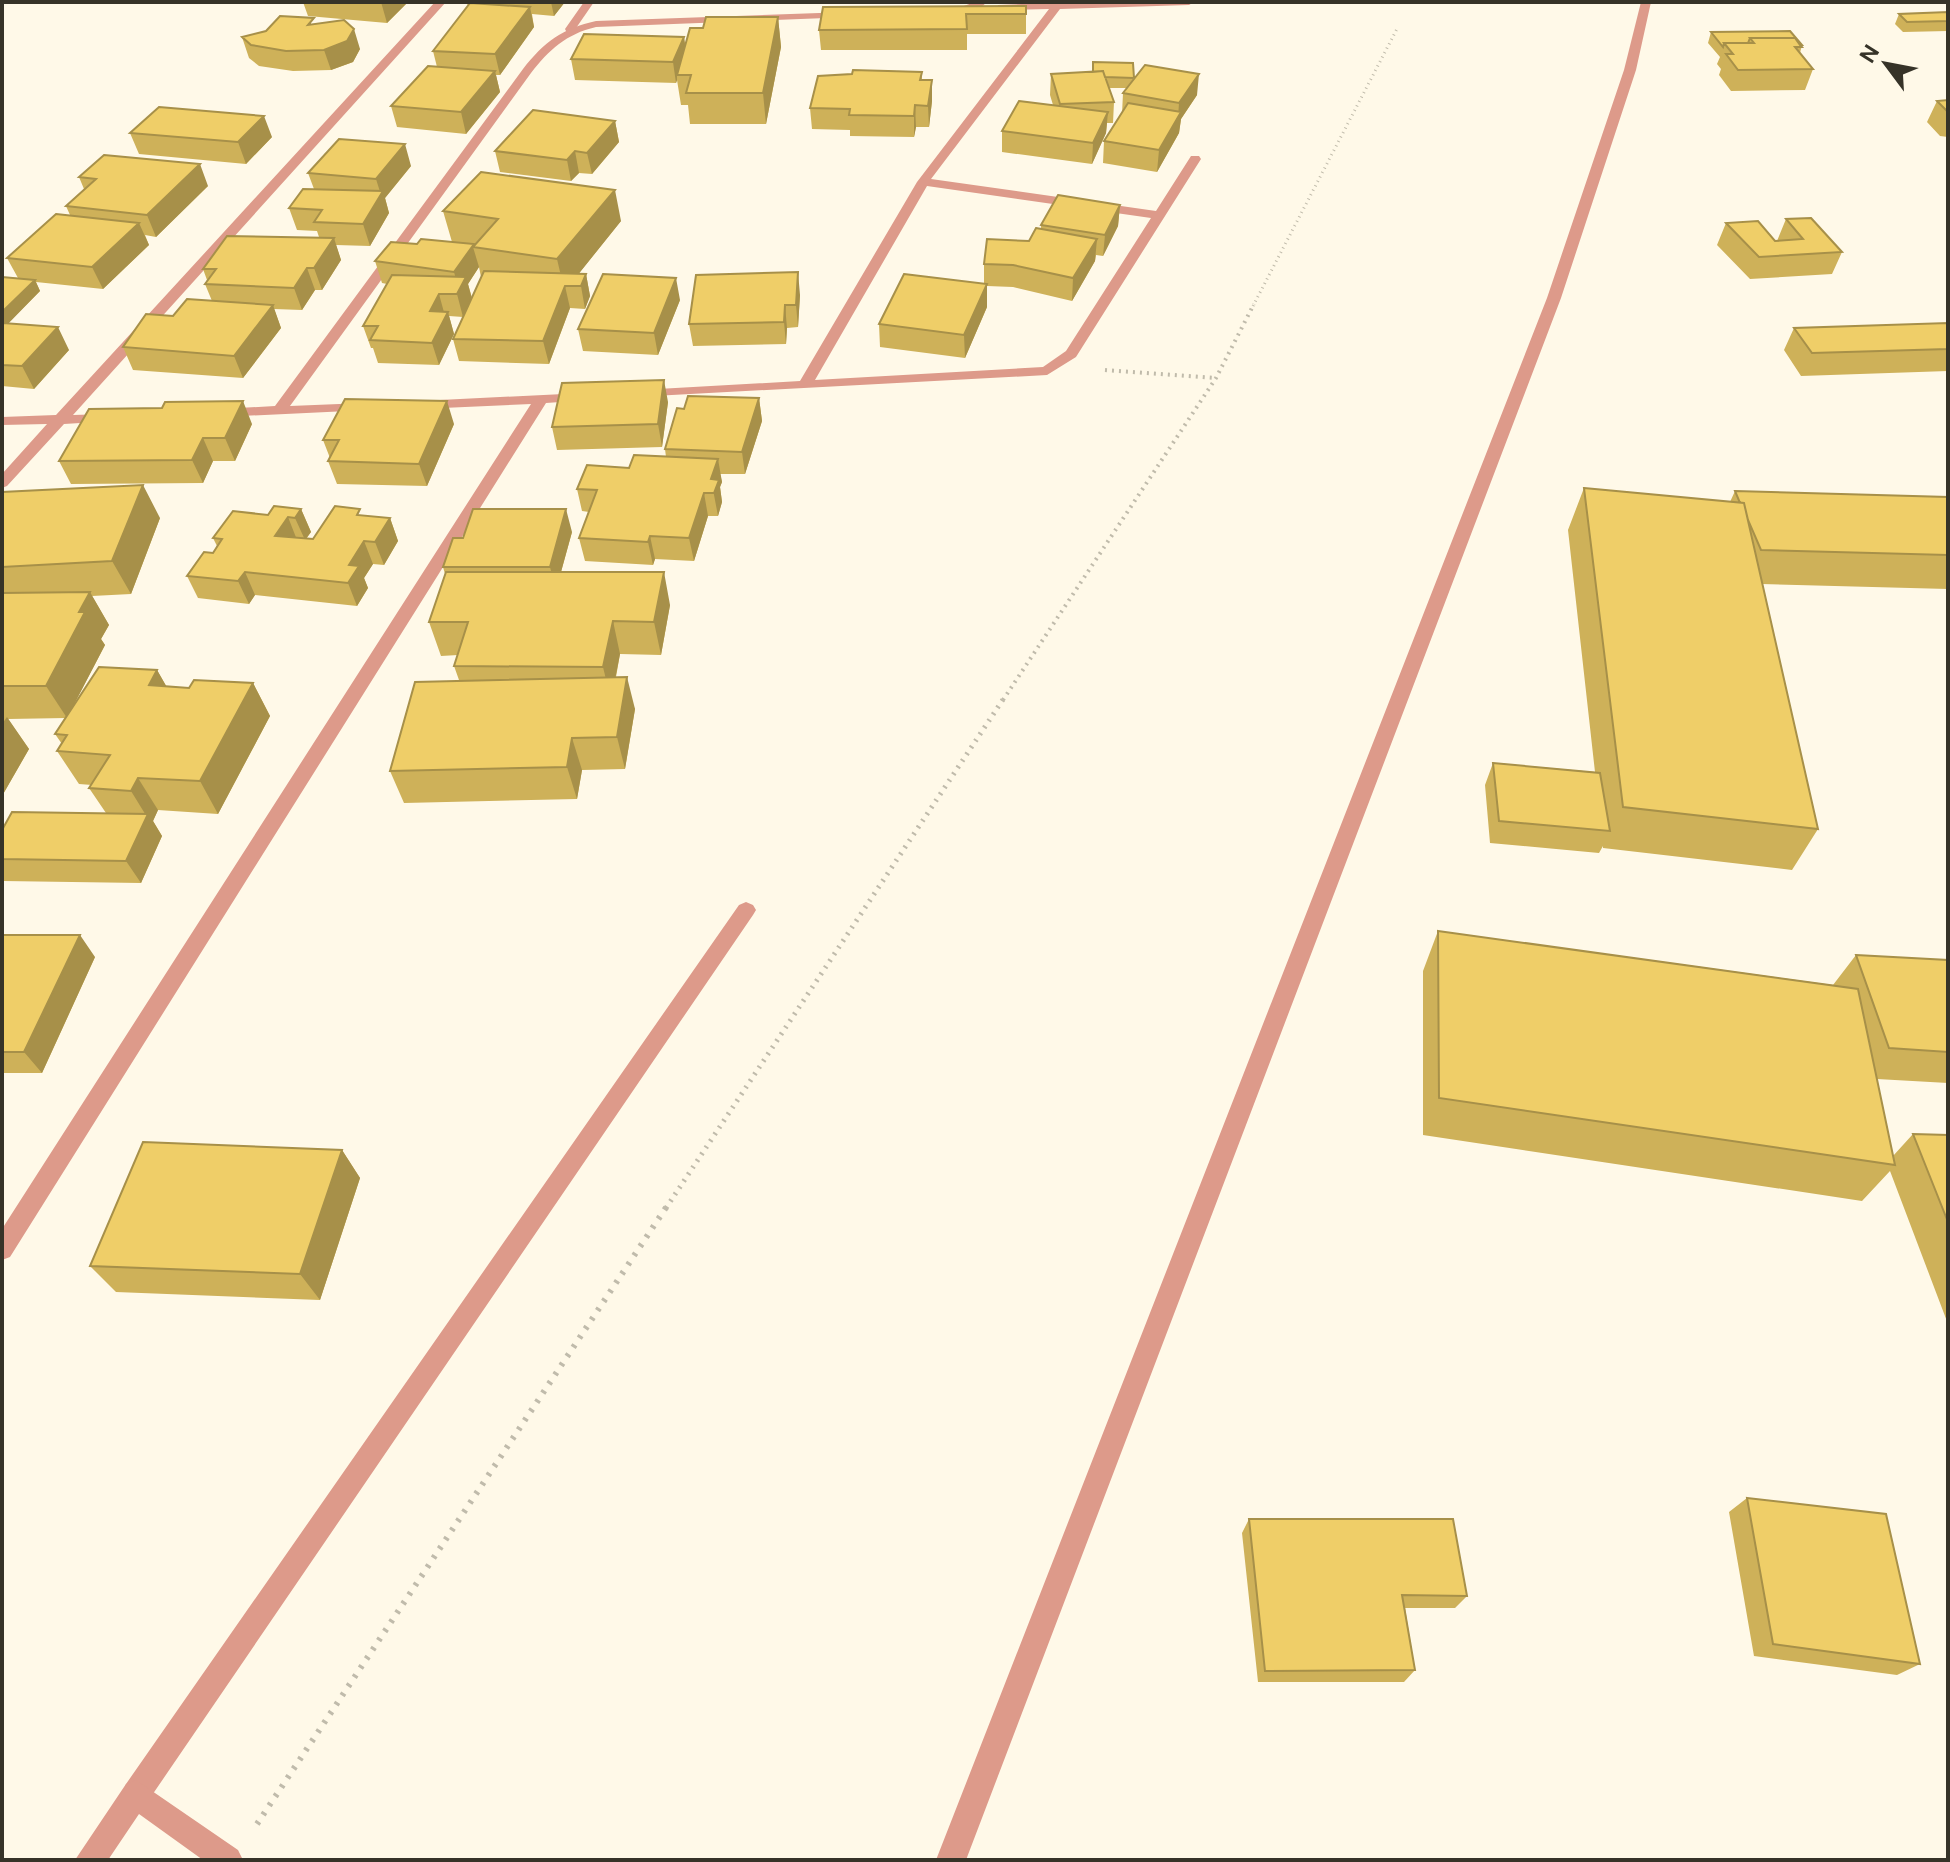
<svg xmlns="http://www.w3.org/2000/svg" width="1950" height="1862" viewBox="0 0 1950 1862" font-family="'DM Sans',sans-serif">
<rect width="100%" height="100%" fill="#fff9e8"/>
<g fill="none" stroke-linecap="round" stroke-linejoin="round">
<!-- path-far3 -->
<path stroke="#c0bbab" stroke-width="3" stroke-dasharray="1 4" stroke-linecap="butt" d="M1253 306 1398 27"/>
<!-- path-far2 -->
<path stroke="#c0bbab" stroke-width="4" stroke-dasharray="2 5" stroke-linecap="butt" d="M1105 370 1216 378
M1003 700 1216 378 1254 304"/>
<!-- path-far1 -->
<path stroke="#c0bbab" stroke-width="5" stroke-dasharray="2 6" stroke-linecap="butt" d="M666 1208 1004 698"/>
<!-- path -->
<path stroke="#c0bbab" stroke-width="6" stroke-dasharray="3 8" stroke-linecap="butt" d="M257 1824 667 1206"/>
<!-- lane -->
<path fill="#dd9a8a" fill-rule="evenodd" d="M584 2H594L574 31H566L565 29Z
M746 902 753 905 756 910 753 915 146 1804 136 1808 126 1804 122 1794 126 1784 739 905Z"/>
<!-- street -->
<path fill="#dd9a8a" fill-rule="evenodd" d="M435 2H446L73 415 108 414 113 415V421L64 424 7 486 2 488V474L47 424 2 425V417L56 415Z
M975 2H987L978 10 952 15 947 12Z
M1069 2H1194L1189 5 1060 9 931 179 1156 211 1191 156H1199L1201 159 1076 357 1047 375 635 397V391L640 390 800 381 917 182 1049 9 1002 10 998 9V5ZM927 186 1151 218 1066 351 1043 367 815 380Z
M1641 2H1651L1636 70 1561 298 966 1860H936L1547 298 1624 70Z
M848 12 852 13V17L596 27C566 34 549 50 531 73L290 406 364 403 371 407 369 410 220 417 213 413 220 409 275 406 523 69C544 42 563 28 596 21Z
M584 393 591 397 589 400 546 403 10 1257 2 1260V1229L531 404 420 409 413 405 420 401Z
M136 1780 238 1850 243 1860H203L139 1814 108 1860H75L126 1784Z"/>
</g>
<!-- wall -->
<path fill="#ceb159" fill-rule="evenodd" d="M303 2H408L387 23 308 16Z
M467 2H565L554 16 532 14 534 27 500 75H496L500 92 466 134 397 127 391 106 437 67 433 51 468 7Z
M823 7 1026 14V34H967V50H821L819 30Z
M1948 12V31L1903 32 1895 24 1899 14Z
M778 17 781 47 766 124H690L688 105H681L677 80 676 83 575 80 571 59 684 37 685 45 703 28Z
M316 24 360 49 353 62 331 70 293 71 259 66 249 58 242 37 266 31Z
M1711 32 1802 45 1800 53 1813 69 1805 90 1731 91 1719 75 1721 69 1717 64 1720 57 1708 43Z
M1093 62 1133 63V80L1197 95 1181 119 1179 133 1157 172 1103 163 1104 141 1122 114 1123 93 1127 88H1109L1114 102 1113 123H1107L1106 133 1092 164 1002 152V131L1053 105 1050 95 1051 74 1093 72Z
M922 72V80L932 101 929 127H916L914 137 850 136V130L812 129 810 108Z
M1948 100V137L1940 136 1927 122 1937 101Z
M615 121 619 142 592 174 579 173 571 181 500 172 495 151Z
M130 133 272 137 246 164 139 154Z
M411 166 385 198 389 213 370 246 336 245 341 260 322 290H315L302 310 274 309 281 328 243 378 133 370 123 347 212 301 205 284 207 280 203 269 319 237 317 231 297 230 289 208 314 189 308 173Z
M79 177 208 186 156 237 145 235 149 245 103 289 36 282 40 291 8 323 69 350 34 389 2 386V277L18 278 7 258 70 215 66 206 84 189Z
M1120 205 1118 226 1103 256 1096 255 1095 261 1072 301 1013 287 987 286V307L965 358 880 347 879 324 984 284V264L1029 241 1041 229V225Z
M443 211 621 221 579 273 586 274 590 296 585 309 570 308 549 364 459 361 453 339 463 317 449 316 454 334 439 365 378 363 373 348H371L363 326 387 284 382 283 375 261 417 244 452 242ZM479 267 481 277 472 298 468 284Z
M1786 219 1842 252 1832 274 1750 279 1717 245 1726 223 1777 241Z
M800 295 798 327 787 328 786 344 693 346 689 324Z
M680 300 658 355 583 351 578 329Z
M1948 323V371L1801 376 1784 350 1794 328Z
M759 398 762 421 745 474H720L722 482 720 487 722 502 718 516H708L694 561 655 559 653 565 585 561 579 538 589 512 582 511 577 489 629 468 666 457 665 449 684 409Z
M668 402 662 447 557 450 552 427Z
M252 424 235 461H213L203 483 71 484 59 461Z
M454 424 427 486 337 484 328 461 330 458 323 440Z
M1584 488 1730 502 1735 491 1948 497V589L1762 584 1818 829 1792 870 1603 848V846L1599 853 1490 843 1485 785 1493 763 1595 772 1568 530Z
M2 492 160 518 131 594 92 596 109 625 101 639 105 645 72 708 157 670 166 686 189 688 253 683 270 716 218 814 158 810 153 821 162 836 141 883 3 881 2 880V830L106 813 89 788 92 785 79 784 57 751 62 744 55 734 66 718 8 719 29 749 2 796Z
M301 509 311 532 306 539H313L363 516 390 518 398 541 384 565 373 564 364 578 368 588 357 606 255 595 249 604 198 598 187 576 213 553 217 546 213 538 268 515Z
M572 532 561 572 670 605 661 655 620 654 616 677 635 709 625 769 582 770 577 799 404 803 390 771 459 680 454 666 458 655 441 656 429 622 445 574 443 567Z
M1438 931 1833 985 1856 955 1948 960V1083L1877 1079 1893 1156 1913 1134 1948 1135V1324L1890 1171 1862 1201 1423 1135V971Z
M2 935 95 957 42 1073H2Z
M342 1150 360 1178 320 1300 116 1292 90 1266Z
M1747 1498 1920 1664 1897 1675 1754 1656 1729 1512Z
M1249 1519 1467 1596 1455 1608H1405L1415 1670 1404 1682H1258L1242 1533Z"/>
<!-- shaded-wall -->
<path fill="#a79049" d="M381 2H408L387 23Z
M551 2H565L554 16Z
M530 7 534 27 500 75 495 54Z
M778 17 781 47 766 124 763 93Z
M354 29 360 49 353 62 331 70 324 50Z
M684 37 687 58 677 75V80L676 83 673 62Z
M495 71 500 92 466 134 461 112Z
M1199 74 1197 95 1181 119 1179 133 1157 172 1159 150 1178 118 1179 103Z
M932 80V101L929 127 928 106Z
M915 105 916 127 914 137V116Z
M1108 112 1106 133 1092 164 1093 143Z
M264 116 272 137 246 164 238 142Z
M615 121 619 142 592 174 587 153Z
M405 144 411 166 385 198 389 213 370 246 363 224 381 195 376 179Z
M575 151 579 173 571 181 567 160Z
M200 164 208 186 156 237 147 215Z
M615 190 621 221 569 286H565L570 308 549 364 543 341 564 289 557 259Z
M1120 205 1118 226 1103 256 1105 235Z
M139 223 149 245 103 289 92 267Z
M334 238 341 260 322 290 314 268Z
M1097 239 1095 261 1072 301 1073 278Z
M474 244 475 247H473L479 267 468 284 472 299 463 317 457 294 459 290 454 272Z
M307 268 315 290 302 310 294 288Z
M798 272 800 295 798 327 796 305Z
M586 274 590 296 585 309 581 286Z
M676 278 680 300 658 355 654 333Z
M35 280 40 291 4 328 2 324V312Z
M987 284V307L965 358 964 335Z
M439 294 445 316 430 311Z
M273 305 281 328 243 378 234 356Z
M785 305 787 328 786 344 784 322Z
M448 312 454 334 439 365 432 343Z
M58 327 69 350 34 389 22 366Z
M664 380 668 402 662 447 658 424Z
M759 398 762 421 745 474 742 452Z
M243 401 252 424 235 461 225 438Z
M447 401 454 424 427 486 419 464Z
M203 438 213 461 203 483 192 460Z
M718 459 722 482 720 487 722 502 718 516 711 479Z
M143 485 160 518 131 594 112 561Z
M704 493 708 516 694 561 689 538Z
M301 509 311 532 305 540 295 518Z
M566 509 572 532 556 590 550 567Z
M288 517 297 540 275 536Z
M390 518 398 541 384 565 375 542Z
M650 536 655 559 653 565 648 542Z
M364 541 373 564 364 578 368 588 357 606 348 583 349 565Z
M245 572 255 595 249 604 238 581Z
M664 572 670 605 661 655 654 622Z
M90 592 109 625 101 639 105 645 67 718 46 686 79 612Z
M613 621 620 654 611 700 603 667Z
M157 670 176 703 149 685Z
M627 677 635 709 625 769 617 737Z
M253 683 270 716 218 814 200 781Z
M7 717 29 749 2 796V724Z
M572 738 582 770 577 799 567 767Z
M138 778 158 810 153 821 162 836 141 883 126 861 147 817 131 791Z
M80 935 95 957 42 1073 24 1052Z
M342 1150 360 1178 320 1300 300 1274Z"/>
<!-- building -->
<path fill="#efce68" stroke="#a79049" stroke-width="2" d="M470 3 530 7 495 54 433 51Z
M1026 6V14H966L967 29 819 30 823 7Z
M1948 12V21L1907 22 1899 14Z
M280 16 314 18 308 25 344 20 354 29 347 41 324 50 286 51 251 45 242 37 266 31Z
M706 17H778L763 93H686L691 75H677L690 28H703Z
M1790 31 1802 45H1800L1795 38H1750L1748 43H1724L1723 47 1711 32Z
M584 34 684 37 673 62 571 59Z
M1750 38H1795L1802 47H1795L1813 69 1738 70 1726 54H1733L1724 43H1754Z
M1093 62 1133 63 1134 78 1105 77 1103 71 1093 72Z
M1145 65 1199 74 1179 103 1123 93Z
M428 66 495 71 461 112 391 106Z
M853 70 922 72 920 80H932L928 106 915 105 914 116 849 115 850 109 810 108 818 76 852 74Z
M1103 71 1114 102 1060 104 1051 74Z
M1948 100V112L1937 101Z
M1019 101 1108 112 1093 143 1002 131Z
M1128 103 1181 112 1159 150 1104 141Z
M159 107 264 116 238 142 130 133Z
M533 110 615 121 587 153 575 151 567 160 495 151Z
M339 139 405 144 376 179 308 173Z
M104 155 200 164 147 215 66 206 96 179 79 177Z
M481 172 615 190 557 259 473 247 498 219 443 211Z
M303 189 383 191 363 224 314 222 322 210 289 208Z
M1058 195 1120 205 1105 235 1041 225Z
M56 214 139 223 92 267 7 258Z
M1811 218 1842 252 1759 257 1726 223 1758 221 1775 241 1803 239 1786 219Z
M1036 228 1097 239 1073 278 1013 265 984 264 987 239 1029 241Z
M227 236 334 238 314 268H307L294 288 205 284 216 269H203Z
M421 239 474 244 454 272 375 261 391 242 417 244Z
M484 271 586 274 581 286H565L543 341 453 339Z
M798 272 796 305H785L784 322 689 324 696 275Z
M603 274 676 278 654 333 578 329Z
M904 274 987 284 964 335 879 324Z
M392 275 466 277 457 294H439L430 311 448 312 432 343 370 340 378 326H363Z
M2 277 35 280 2 312Z
M187 299 273 305 234 356 123 347 146 314 173 316Z
M3 323 58 327 22 366 2 365Z
M1948 323V349L1812 353 1794 328Z
M664 380 658 424 552 427 562 383Z
M688 396 759 398 742 452 665 449 677 408 684 409Z
M345 399 447 401 419 464 328 461 339 440H323Z
M243 401 225 438H203L192 460 59 461 89 409 162 408 165 402Z
M634 455 718 459 711 479 719 480 714 493H704L689 538 650 536 648 542 579 538 597 490 577 489 587 465 629 468Z
M143 485 112 561 2 567V492Z
M1584 488 1744 503 1818 829 1623 807Z
M1735 491 1948 497V555L1761 550 1748 520 1744 503H1740Z
M274 506 301 509 295 518 288 517 275 536 313 539 335 506 360 509 357 515 390 518 375 542 364 541 349 565 359 566 348 583 245 572 238 581 187 576 204 552 213 553 222 539 213 538 233 511 268 515Z
M473 509H566L550 567H443L453 538H463Z
M446 572H664L654 622 613 621 603 667 454 666 468 622H429Z
M90 592 79 612H85L46 686H2V593Z
M99 667 157 670 149 685 189 688 194 680 253 683 200 781 138 778 131 791 89 788 110 755 57 751 67 735 55 734Z
M627 677 617 737 572 738 567 767 390 771 415 682Z
M1493 763 1600 773 1610 831 1499 821Z
M12 812 148 814 126 861 2 859V830Z
M1438 931 1858 989 1895 1165 1439 1098Z
M2 935H80L24 1052H2Z
M1856 955 1948 960V1052L1889 1048Z
M1913 1134 1948 1135V1222Z
M143 1142 342 1150 300 1274 90 1266Z
M1747 1498 1886 1514 1920 1664 1773 1644Z
M1249 1519H1453L1467 1596 1402 1595 1415 1670 1265 1671Z"/>
<!-- border -->
<rect width="1950" height="1862" fill="none" stroke="#363328" stroke-width="8"/>
<!-- north arrow -->
<g transform="translate(1886 64) rotate(302)" stroke="#fff9e8" stroke-width="6" paint-order="stroke">
<path d="M0-6L14 30L0 20L-14 30Z" fill="#363328"/>
<text y="-12" font-size="22" font-weight="bold" text-anchor="middle" fill="#363328">N</text>
</g>
</svg>
